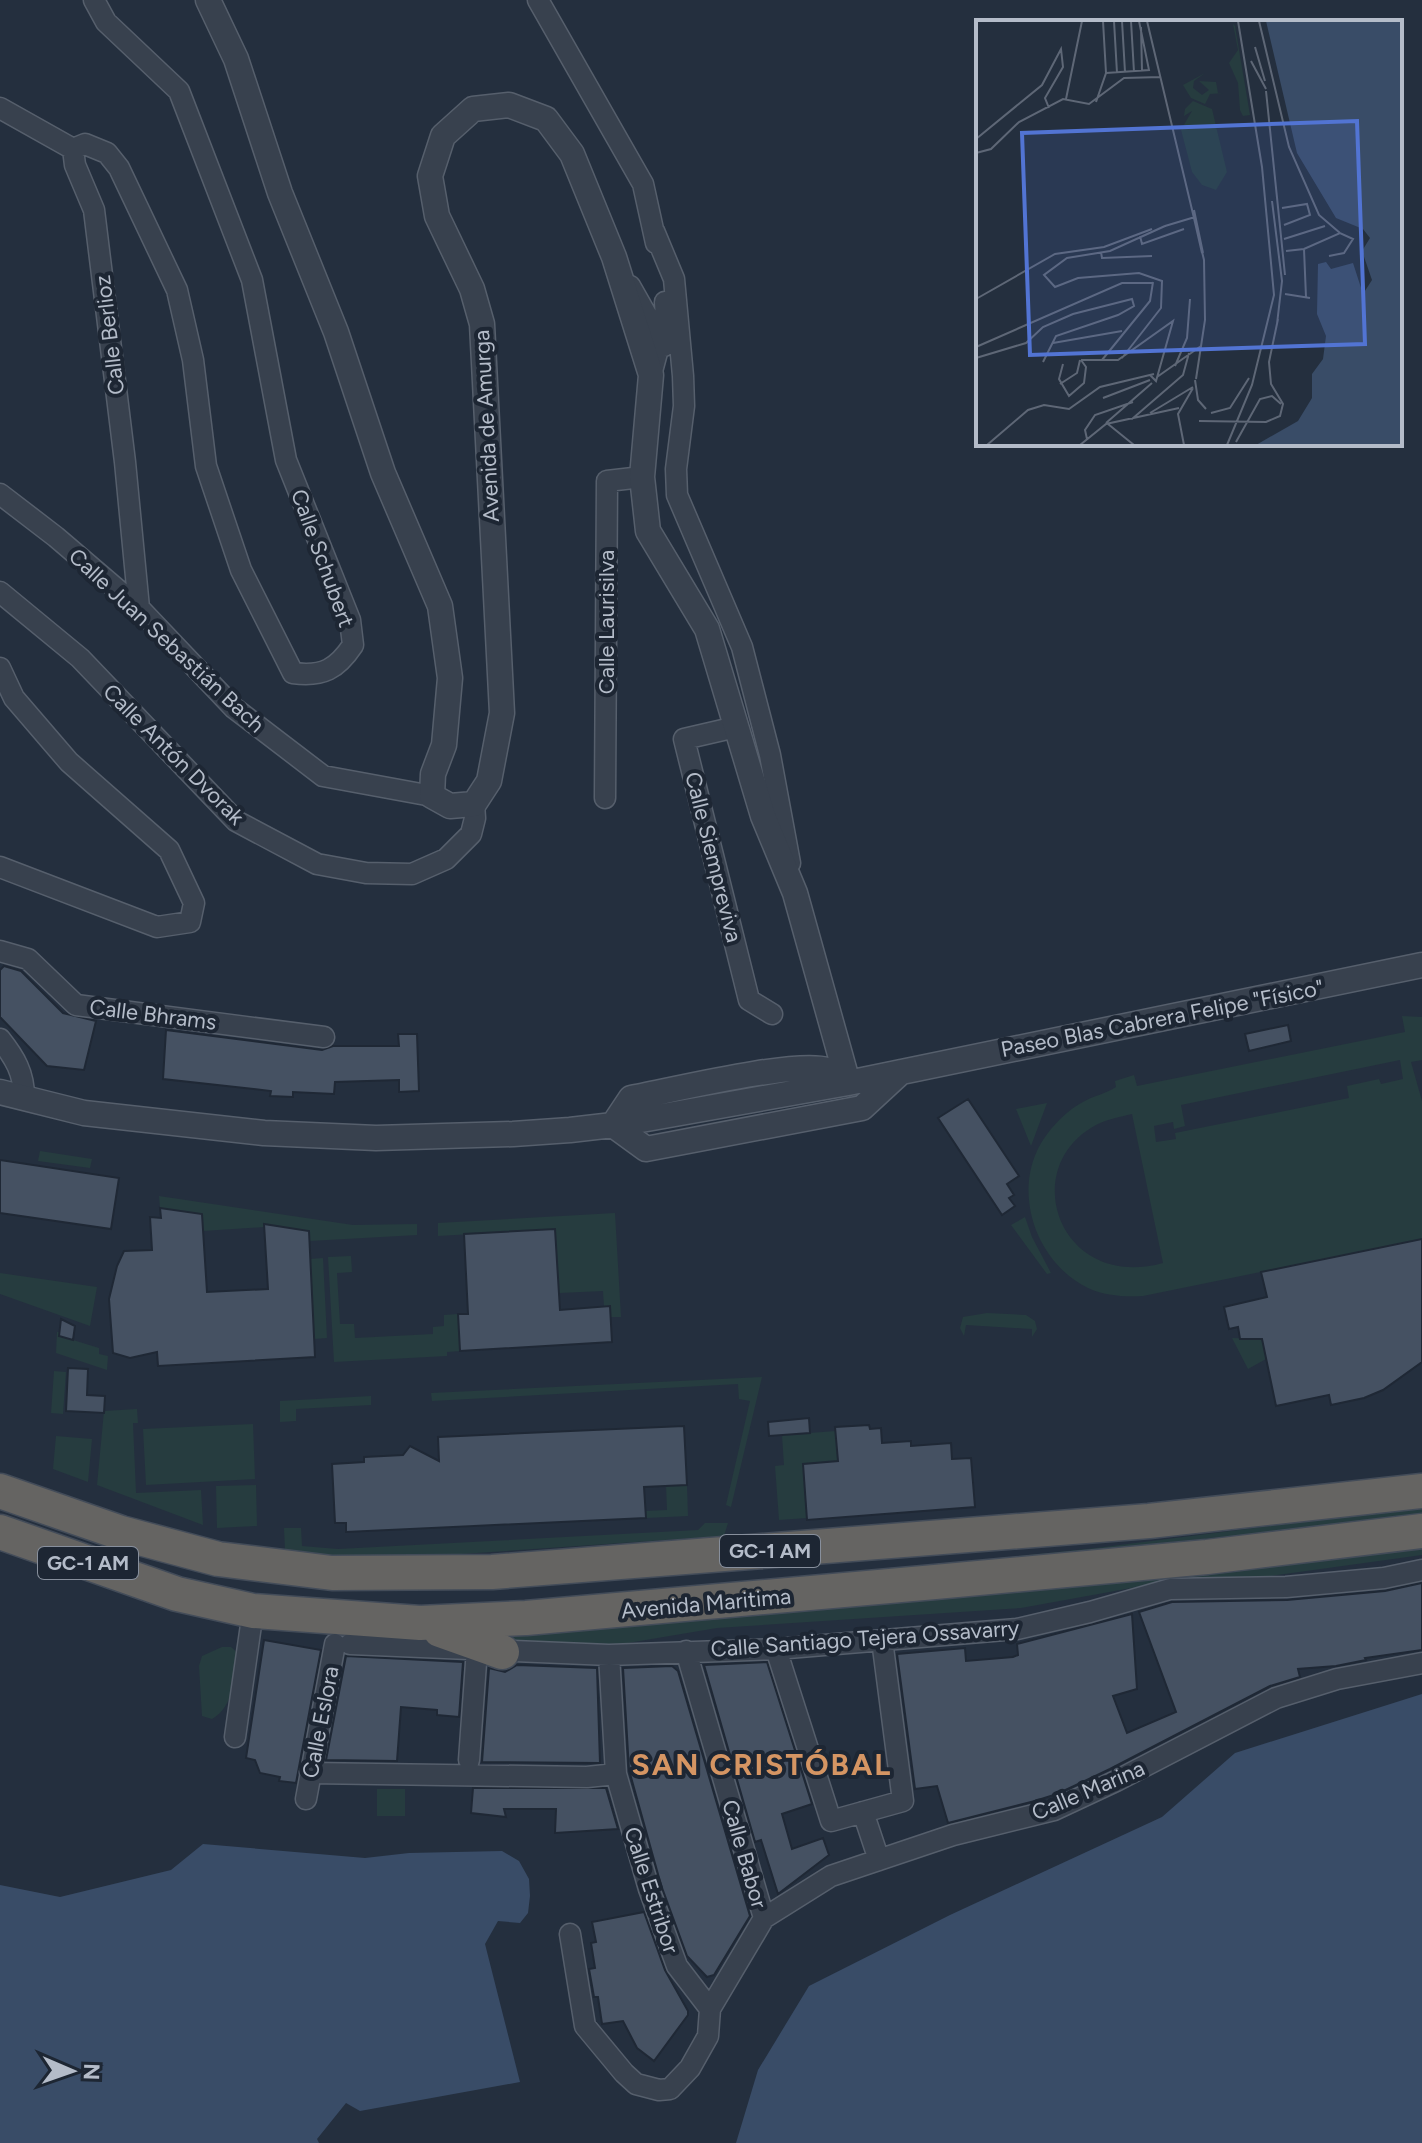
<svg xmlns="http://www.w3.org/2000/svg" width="1422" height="2143" viewBox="0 0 1422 2143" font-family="Figtree,sans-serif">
<rect width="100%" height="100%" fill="#242f3e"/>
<!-- green -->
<path fill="#263c3f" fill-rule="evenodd" d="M1402 1016 1422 1017V1060L1411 1062 1422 1101V1239L1143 1296C1125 1297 1105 1296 1088 1288 1040 1265 1014 1201 1037 1151 1046 1132 1064 1112 1083 1102 1093 1096 1105 1094 1116 1087L1115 1081 1134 1075 1137 1086 1405 1032ZM1400 1060 1403 1079 1381 1084 1379 1079 1347 1086 1349 1098 1175 1133 1176 1139 1156 1142 1154 1126 1173 1122 1174 1129 1185 1126 1181 1105ZM1132 1114 1163 1263C1060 1292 1016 1168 1096 1125 1107 1119 1120 1117 1132 1114Z
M1047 1103 1031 1146 1016 1109Z
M40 1151 92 1159 90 1168 38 1161Z
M159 1196 353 1225 417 1224V1235L309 1241 308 1231 265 1224 264 1227 203 1231 202 1214 160 1208Z
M615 1213 621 1317H610L604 1307 603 1291 559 1293 555 1229 438 1236V1223Z
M1025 1217 1032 1237 1051 1273 1047 1274 1011 1225Z
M351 1256 352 1272 337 1273 340 1324H354L355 1338 433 1334V1327L444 1326V1315L458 1314 460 1351 447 1352V1356L334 1362 328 1257Z
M323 1258 327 1338 314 1339 310 1259Z
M0 1273 97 1287 90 1326 0 1294Z
M987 1313 1026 1315 1035 1321 1037 1329 1032 1337V1329L966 1325 964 1336 960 1328 963 1317Z
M57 1332H60V1336L99 1348V1354L108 1356 107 1370 56 1353Z
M1232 1338 1262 1339 1266 1359 1248 1369Z
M54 1371 66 1372 63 1414 51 1413Z
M762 1377 731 1507 726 1505 750 1401 739 1399 738 1384 432 1401 431 1393Z
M371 1396V1405L296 1409V1421L280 1422V1401Z
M137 1409 138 1423H133L136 1493 201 1490 203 1525 97 1485 104 1411Z
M253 1424 255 1479 146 1485 143 1429Z
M836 1431 838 1461 807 1518 779 1520 775 1466 784 1465 782 1435Z
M56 1436 92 1439 88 1482 53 1469Z
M256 1485 257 1526 217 1528 216 1486Z
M687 1485 688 1516 646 1518 645 1511 667 1510 666 1486Z
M1422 1507V1517L951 1564 952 1563 1096 1548Z
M705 1523H728L724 1536 433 1556 355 1557 285 1551 284 1528H301L302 1546 338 1549 698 1530Z
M1422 1546V1555L1256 1578 1170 1581 1021 1608 717 1628 622 1644 515 1643 490 1638 1016 1590Z
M222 1647H231L239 1654C234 1677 234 1707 212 1719L202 1716 199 1666 202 1656Z
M377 1789H405V1816H377Z"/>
<!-- water -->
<path fill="#394c67" d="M1422 1694V2143H736L758 2070 809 1986 950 1915 1162 1817 1235 1753Z
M203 1844 365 1858 409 1853 502 1851 519 1861 529 1879 530 1896 528 1913 520 1923 498 1921 485 1944 520 2082 360 2111 346 2103 317 2139 319 2143H0V1885L60 1897 171 1870Z"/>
<!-- building -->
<path fill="#455162" stroke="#1f2835" stroke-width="2" d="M4 966 21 971 63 1013 96 1021 84 1070 47 1066 0 1017V970Z
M1288 1025 1291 1041 1249 1051 1245 1034Z
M166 1030 322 1050 333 1046H399L398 1034H417L419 1091 399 1092V1080L335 1082 334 1094 293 1092V1097L270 1096 271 1091 163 1079Z
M968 1099 1019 1176 1007 1184 1014 1195 1009 1198 1015 1206 1002 1215 938 1118Z
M0 1160 119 1178 111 1229 0 1213Z
M160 1208 202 1214 207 1292 268 1289 264 1224 309 1231 315 1357 158 1366 157 1352 130 1358 113 1353 109 1299 117 1266 124 1251 152 1250 150 1217 161 1218Z
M555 1229 560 1310 610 1306 612 1342 460 1351 458 1314H468L464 1234Z
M1422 1239V1362L1383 1390 1364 1398 1331 1405 1329 1395 1276 1406 1262 1339H1240L1238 1327 1229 1329 1224 1307 1267 1297 1261 1272Z
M61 1319 75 1326 73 1340 59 1336Z
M68 1368 88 1369 87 1395 105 1396 104 1413 66 1411Z
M809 1418 810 1433 769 1436 768 1422Z
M869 1425 870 1429 881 1428 882 1443 911 1441V1446L951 1443 952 1459 971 1458 975 1507 807 1520 803 1464 838 1461 835 1427Z
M684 1426 687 1485 644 1487 646 1518 346 1532V1523H335L332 1464 364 1462V1457L403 1455 410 1446 439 1461 438 1437Z
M1422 1583V1650L1365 1658 1366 1660 1336 1666 1298 1669 1300 1677 1270 1686 1110 1769 1057 1794 1035 1801 948 1823 937 1786 915 1789 897 1654 965 1648 966 1661 1013 1657 1018 1655 1017 1644 1132 1614 1137 1689 1113 1696 1127 1733 1176 1712 1139 1612 1172 1602 1287 1600 1385 1591Z
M264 1640 321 1650 296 1783 279 1781 280 1777 260 1773 255 1760 246 1758Z
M346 1656 463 1662 459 1717 437 1715V1710L401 1707 397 1761 326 1760Z
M767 1662 812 1804 782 1814 792 1849 823 1838 829 1855 778 1894 761 1840 755 1842 704 1665Z
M517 1665 597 1668 600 1763 482 1762 489 1668 505 1672Z
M672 1666 678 1671 750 1916 714 1975 707 1977 687 1956 661 1885 629 1770 623 1668Z
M473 1788H606L618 1829 555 1833 556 1809H504L506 1817 471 1813Z
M644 1912 665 1970 688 2011V2015L654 2061 637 2048 623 2021 602 2024 598 1997H594L589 1969 595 1968 591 1943 596 1942 592 1922Z"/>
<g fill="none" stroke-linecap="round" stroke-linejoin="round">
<defs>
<path id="minor" d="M538 0 643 184 656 243
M0 108 73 149
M73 149 85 144 107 153 119 168 177 290 193 360 206 466 241 570 293 673C323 677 337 669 353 645L350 620 286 460 252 280 179 91 106 22 94 0
M73 149 75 165 94 210 125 462 139 608
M654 231 674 279 683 376 684 406 676 469 677 495 742 647 770 755 790 863
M630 286 664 346
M651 375 666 319 665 302
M0 494 56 537 139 608 234 708 323 776 432 796
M0 592 80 658 236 821 317 864 366 873 412 874 446 859 471 834 475 818 474 804
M0 668 14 698 69 762 169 850 194 903 190 922 157 927 0 867
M736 727 684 739 749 1000 772 1014
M605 798 607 481 642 477
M0 951 28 959 76 1005 324 1037
M0 1039C15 1058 24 1073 24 1097
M350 1644 609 1655 776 1649 1017 1629 1090 1612 1170 1589 1286 1587 1384 1578 1422 1570
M776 1649 831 1821 903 1801 882 1640
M686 1651 764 1918
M235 1737 253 1611
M469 1760 477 1649
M310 1773 587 1777 616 1774
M306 1799 335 1644
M863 1812 879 1860
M570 1934 585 2026 624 2073 636 2084 659 2090 670 2089 690 2068 708 2036 710 2009 677 1966 649 1889 616 1774 609 1655
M710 2009 764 1918 831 1876 953 1835 1054 1810 1116 1781 1276 1698 1337 1679 1422 1663"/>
<path id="tertiary" d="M208 0 236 59 280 193 336 332 383 473 440 606 450 678 444 745 433 774 432 796 450 806 474 804 489 781 502 713 482 324 472 289 437 216 430 176 443 136 473 109 509 105 546 119 572 154 614 257 651 375 642 477 648 531 707 629 763 816 795 893 848 1083
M0 1092 84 1113 264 1133 376 1138 513 1134 570 1130 613 1125 848 1083 1422 965
M613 1125 646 1149 862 1108 901 1072
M613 1125 631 1098C669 1091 796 1060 827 1070 834 1073 841 1079 848 1083"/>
<path id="trunk" d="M0 1491 121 1533 218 1559 332 1573 492 1572 1149 1521 1422 1491
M0 1532 177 1594 253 1611 420 1623 526 1618 935 1582 1207 1557 1422 1531
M440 1630 502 1652"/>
</defs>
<!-- minor casing -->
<use href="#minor" stroke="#565f6c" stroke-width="23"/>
<!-- tertiary casing -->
<use href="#tertiary" stroke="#565f6c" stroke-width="27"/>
<!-- trunk casing -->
<use href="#trunk" stroke="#434c59" stroke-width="37"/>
<!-- minor -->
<use href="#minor" stroke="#38414e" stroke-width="20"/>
<!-- tertiary -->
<use href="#tertiary" stroke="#38414e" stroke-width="24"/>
<!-- trunk -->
<use href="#trunk" stroke="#656462" stroke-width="34"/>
</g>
<g text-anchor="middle" stroke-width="8" stroke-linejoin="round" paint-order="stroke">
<!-- shield labels -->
<g fill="#1d2633" stroke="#878f9c" stroke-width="2">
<rect x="720" y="1535" width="100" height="32" rx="6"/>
<rect x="38" y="1547" width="100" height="32" rx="6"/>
</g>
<g font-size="20" font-weight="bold" fill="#b4bcc9">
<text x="770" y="1558">GC-1 AM</text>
<text x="88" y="1570">GC-1 AM</text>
</g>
<!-- street labels -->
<g font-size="22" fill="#b4bcc9" stroke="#1d2633">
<text transform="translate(109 335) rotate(-97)" y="8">Calle Berlioz</text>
<text transform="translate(486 426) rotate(-93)" y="8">Avenida de Amurga</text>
<text transform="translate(323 558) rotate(70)" y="8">Calle Schubert</text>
<text transform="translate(606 622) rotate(-90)" y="8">Calle Laurisilva</text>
<text transform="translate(167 640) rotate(43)" y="8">Calle Juan Sebastián Bach</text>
<text transform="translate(174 754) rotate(45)" y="8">Calle Antón Dvorak</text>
<text transform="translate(714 857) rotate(76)" y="8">Calle Siempreviva</text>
<text transform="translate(153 1014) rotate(7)" y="8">Calle Bhrams</text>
<text transform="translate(1162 1018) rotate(-11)" y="8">Paseo Blas Cabrera Felipe "Físico"</text>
<text transform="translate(706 1603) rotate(-5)" y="8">Avenida Maritima</text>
<text transform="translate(865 1638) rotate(-4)" y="8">Calle Santiago Tejera Ossavarry</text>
<text transform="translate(320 1722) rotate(-79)" y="8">Calle Eslora</text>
<text transform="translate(1088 1790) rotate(-23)" y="8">Calle Marina</text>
<text transform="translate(745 1854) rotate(74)" y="8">Calle Babor</text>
<text transform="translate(652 1890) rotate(72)" y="8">Calle Estribor</text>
</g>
<!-- district labels -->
<g font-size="30" font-weight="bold" letter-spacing="2" fill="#d59563" stroke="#1d2633">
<text x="762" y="1775">SAN CRISTÓBAL</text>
</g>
</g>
<!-- overview -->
<g transform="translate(976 20)">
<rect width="426" height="426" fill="#242f3e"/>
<path d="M257 4 259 6 274 95 267 96 264 90 262 63 253 43 262 30ZM229 53 218 61 217 68 226 75 233 70 223 61 240 62 242 73H247L234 74 229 84 215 78 207 65ZM217 81 236 89 251 152 240 170 226 165 216 152 205 110 216 91 208 96 209 89Z" fill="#263c3f"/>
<path d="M290 1H426V425H280L322 401 336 378V354L347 339 350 316 341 294 342 244 350 242 355 249 377 243 387 274 396 260 386 231 394 218 387 209 360 198 321 133Z" fill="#394c67"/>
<path fill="none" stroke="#5e6776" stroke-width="2" d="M138 1 141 53M146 1 149 52M155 1 158 52M171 1 228 240 229 300 220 359M283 1 313 127 343 195 364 213M165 7 166 51M279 27 289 61M275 41 290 69M130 53 173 50 163 1M290 71 309 255M90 79 106 1M120 82 130 53 127 1M0 119 66 65 85 29 87 47 69 78 73 88M0 133 15 129 43 102 87 79 113 84 148 58 185 57M296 181 306 261 301 304M306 188 331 184 334 195 308 205M218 190 227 233M218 198 226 233M189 206 219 197M164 216 166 224 208 209M308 219 349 206M328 229 330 277M310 231 328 229 364 213 377 219 368 233 353 236M125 232 126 238 176 236M309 274 334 278M0 279 79 234 128 227 176 209M77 323 146 311M0 327 146 263H176M0 338 50 323 67 307 97 294 156 279 158 286 142 295 80 316 67 342M146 338 185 288 186 261 163 253 102 258 79 267 68 255 91 238 134 231 189 206M105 340H142L197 301 180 361 174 355M126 340 174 281 177 262M87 344 83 359 93 376 108 363 110 347 105 340M199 346 211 318 214 279M181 357 225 326M219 360 222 380 230 389M84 364 101 353 104 340M127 378 174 360M174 393 217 367M235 393 254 388 273 358M156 399 207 355 213 333M223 401 290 402 304 396 307 384 295 364 293 342 302 299M130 403 176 363M132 404 158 425M111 419 109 410 119 395 157 382M260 422 284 379 296 376 305 384M11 425 52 390 68 385 93 389 124 367 178 354M104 425 130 404 203 388M208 425 202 394 217 368M251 425 276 365 298 275 286 147 262 1"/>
<path fill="#5274d3" fill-opacity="0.15" stroke="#5274d3" stroke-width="4" d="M381 101 389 324 54 335 46 113Z"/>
<rect width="426" height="426" fill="none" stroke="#b4bcc9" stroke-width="4"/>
</g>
<!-- north arrow -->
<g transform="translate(72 2071) rotate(92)" stroke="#1d2633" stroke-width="6" paint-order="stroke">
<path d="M0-6L14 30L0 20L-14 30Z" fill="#b4bcc9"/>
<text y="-12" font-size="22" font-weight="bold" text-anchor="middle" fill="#b4bcc9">N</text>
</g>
</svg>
